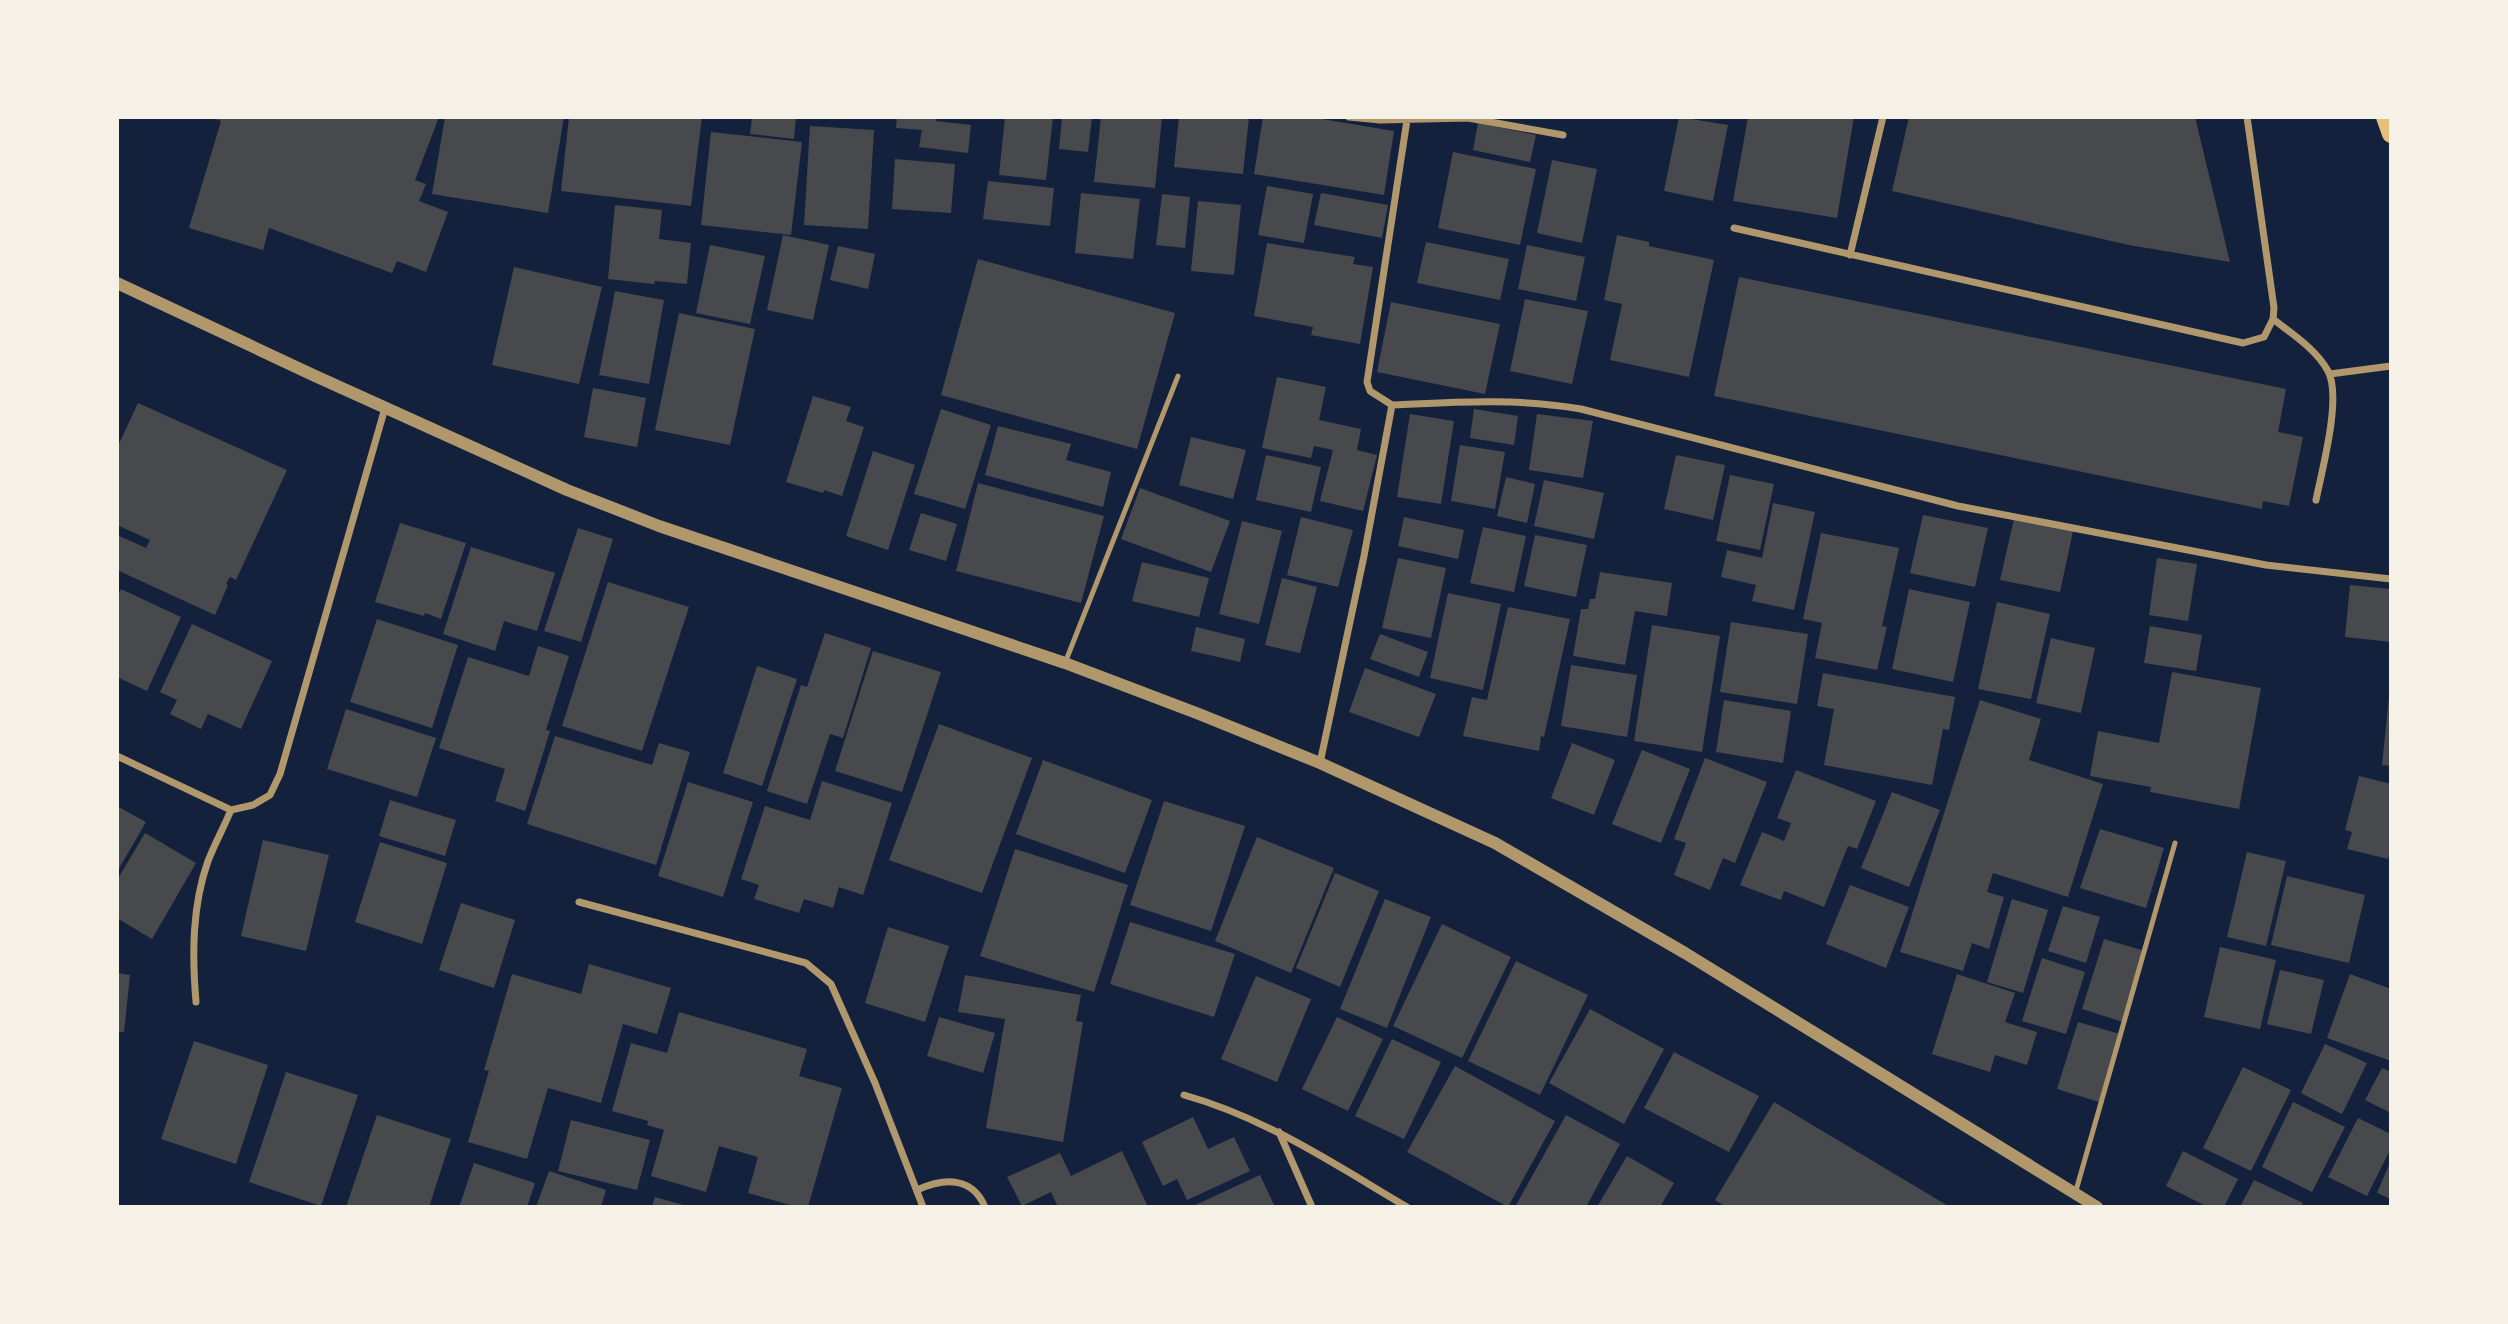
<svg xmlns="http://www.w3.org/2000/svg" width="2508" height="1324" viewBox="0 0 2508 1324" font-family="'Roboto Condensed',sans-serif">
<rect width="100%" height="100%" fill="#14213d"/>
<!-- building -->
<path fill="#48494c" d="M210 117H439L415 180 426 184 419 201 448 212 426 272 397 261 392 273 269 228 263 250 189 228 221 121Z
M445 117H564L548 213 432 194Z
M569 117H702L691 206 561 191Z
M752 117H796L794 139 750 134Z
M897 117H936V121L971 125 968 153 919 147 922 130 896 128Z
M1005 117H1053L1046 180 999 175Z
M1062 117H1092L1088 152 1059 149Z
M1101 117H1162L1155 188 1094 182Z
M1179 117H1249L1243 174 1174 167Z
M1263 117H1310L1394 131 1384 195 1254 174Z
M1679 117 1728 125 1713 201 1664 191Z
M1748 117H1854L1837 218 1733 201Z
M1909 117H2195L2230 262 2129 245 1892 191Z
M1478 123 1536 135 1530 162 1473 150Z
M810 126 874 130 868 229 804 225Z
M711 132 802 142 791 235 701 225Z
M1453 152 1536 169 1520 245 1438 228Z
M895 159 955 164 951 213 892 209Z
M1552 160 1597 169 1582 243 1537 233Z
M988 181 1054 188 1050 226 983 219Z
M1267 186 1313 194 1304 243 1258 235Z
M1081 193 1140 199 1133 259 1075 253Z
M1321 193 1388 205 1382 238 1314 225Z
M1162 194 1190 197 1185 248 1156 245Z
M1198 201 1241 205 1234 275 1191 271Z
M615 205 662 210 659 239 691 243 687 284 655 281 654 284 608 279Z
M783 235 829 245 813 320 767 310Z
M1617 235 1649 242V246L1714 260 1689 377 1610 360 1622 304 1604 300Z
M1426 242 1509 259 1500 300 1417 283Z
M1267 243 1355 257 1353 264 1373 267 1360 344 1311 335 1313 327 1254 316Z
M710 245 765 256 750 324 696 313Z
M1527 245 1585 257 1576 301 1518 289Z
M838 246 875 254 868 289 830 280Z
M978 259 1175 313 1137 449 941 395Z
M514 267 602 287 579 384 492 365Z
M1739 277 2286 389 2278 432 2303 437 2289 506 2263 501 2262 509 1714 396Z
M615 291 664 300 649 384 599 375Z
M1525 299 1588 311 1572 384 1510 371Z
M1391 302 1500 324 1485 394 1377 372Z
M679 313 755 329 730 445 655 430Z
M1277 377 1326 387 1319 420 1361 429 1357 450 1377 455 1363 511 1320 501 1333 450 1314 446 1311 458 1262 448Z
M593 388 646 398 637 447 584 437Z
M813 396 851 407 846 421 864 427 842 496 824 490 823 493 786 482Z
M138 403 287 470 236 580 230 577 226 584 228 585 215 615 117 570V535L146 548 150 540 117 525V448Z
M941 409 991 425 965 509 914 494Z
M1474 409 1518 416 1514 445 1470 438Z
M1410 414 1454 421 1441 504 1397 497Z
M1537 414 1593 421 1583 478 1529 470Z
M998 426 1071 444 1066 460 1111 472 1103 507 985 475Z
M1191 437 1246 450 1233 499 1179 485Z
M1460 445 1505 452 1495 509 1451 501Z
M873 451 915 465 888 550 846 536Z
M1266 455 1321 467 1311 512 1256 500Z
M1676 455 1725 465 1713 520 1664 509Z
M1730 475 1774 484 1760 550 1716 541Z
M1506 477 1535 484 1527 523 1497 516Z
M1544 480 1604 493 1594 539 1534 526Z
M978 483 1104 516 1081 603 956 571Z
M1140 488 1230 521 1211 572 1121 539Z
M1773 503 1815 512 1794 610 1752 601 1756 585 1721 577 1727 550 1762 558Z
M921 513 957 524 946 561 909 550Z
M1923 515 1988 528 1975 587 1910 573Z
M1301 517 1353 530 1338 587 1287 575Z
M1404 517 1464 530 1458 559 1398 546Z
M2014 519 2073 531 2060 592 2000 580Z
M1242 521 1282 531 1259 624 1219 614Z
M400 523 466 543 441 619 425 613 424 616 375 602Z
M1483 527 1526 536 1514 592 1470 583Z
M578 528 613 539 581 642 544 631Z
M1821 533 1899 548 1882 626 1887 627 1877 670 1815 658 1822 623 1803 619Z
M1535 535 1587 545 1576 597 1524 586Z
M471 547 555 573 537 631 504 621 495 651 443 634Z
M1398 558 1446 568 1431 638 1382 628Z
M2157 558 2197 564 2188 621 2149 615Z
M1142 562 1209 578 1199 617 1132 601Z
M1600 572 1672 583 1667 616 1635 611 1625 665 1573 656 1581 609H1588L1590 599H1595Z
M1282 578 1317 587 1300 653 1265 645Z
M608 582 689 607 642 751 562 726Z
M2350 585 2391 589V642L2345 637Z
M121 589 181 617 147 691 117 677V598Z
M1909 589 1970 602 1953 682 1892 669Z
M1448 593 1501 604 1483 690 1430 678Z
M1997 602 2050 614 2031 699 1978 689Z
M1508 607 1570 619 1544 737 1541 736 1539 751 1463 736 1472 697 1487 700Z
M377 619 458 645 432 728 350 702Z
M1731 622 1808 634 1797 704 1720 692Z
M192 624 272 661 241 729 208 714 201 729 170 714 177 700 160 692Z
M1652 625 1720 636 1702 752 1634 741Z
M2150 626 2202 635 2196 671 2144 663Z
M1196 627 1245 639 1240 662 1191 651Z
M825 633 871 648 843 738 830 734 807 804 767 791 801 685 807 687Z
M1380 634 1428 652 1419 677 1370 659Z
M2051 638 2095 648 2081 713 2036 703Z
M538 646 569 656 546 730 550 731 525 811 495 801 505 769 439 748 468 657 529 676Z
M873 651 941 672 902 792 835 771Z
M1571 665 1637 675 1627 737 1561 726Z
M757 666 797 679 762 786 723 773Z
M1365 668 1436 694 1419 737 1349 712Z
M2172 672 2261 688 2239 809 2150 792 2151 787 2090 776 2098 731 2159 743Z
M1823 673 1955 697 1949 730 1943 729 1932 785 1824 765 1834 709 1817 706Z
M2389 697H2391V766L2382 765Z
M1724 700 1791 711 1783 763 1716 752Z
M1980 700 2041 719 2029 760 2103 784 2068 897 1993 873 1987 892 2004 897 1989 949 1972 943 1963 971 1900 952Z
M346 709 436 738 417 797 327 769Z
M939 724 1032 758 982 893 889 860Z
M555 736 652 765 659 743 690 752 656 865 527 824Z
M1572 743 1615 760 1594 815 1551 798Z
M1642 750 1690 769 1661 843 1612 824Z
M1705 758 1767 782 1735 863 1723 858 1710 890 1674 875 1686 843 1674 839Z
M1043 760 1152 800 1125 873 1016 834Z
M1796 770 1876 801 1857 849 1848 846 1824 907 1784 891 1781 900 1740 885 1762 832 1784 841 1791 823 1777 818Z
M2359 776 2391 784V848L2388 859 2347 849 2352 832 2345 830Z
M822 781 892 803 863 895 839 887 833 908 804 899 799 913 754 899 759 885 741 879 765 806 810 820Z
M688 782 753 802 723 897 658 876Z
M1892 792 1940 810 1909 887 1861 868Z
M390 800 456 820 445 856 379 836Z
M1164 801 1245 826 1211 931 1130 905Z
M117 806 146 822 117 872Z
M2100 829 2164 848 2146 908 2080 888Z
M145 833 196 863 152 939 117 918V880Z
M1257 837 1334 868 1291 973 1215 941Z
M263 840 329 855 306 951 241 936Z
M380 842 447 863 422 944 355 922Z
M1015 849 1128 885 1094 992 980 956Z
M2247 852 2286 861 2266 946 2227 937Z
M1335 873 1379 891 1340 987 1296 968Z
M2287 876 2365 895 2349 963 2271 945Z
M1850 885 1909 907 1886 968 1826 944Z
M1385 899 1431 917 1387 1028 1340 1009Z
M2012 899 2048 910 2023 993 1987 982Z
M461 903 515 920 494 988 439 970Z
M2063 906 2100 917 2086 963 2048 951Z
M1130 922 1235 954 1214 1017 1110 984Z
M1442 924 1511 957 1462 1058 1393 1026Z
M888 927 949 946 925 1022 865 1003Z
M2104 939 2145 951 2123 1022 2082 1009Z
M2220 947 2276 960 2260 1029 2204 1017Z
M2042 958 2085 972 2066 1034 2022 1021Z
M1516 961 1588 995 1540 1095 1468 1061Z
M589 964 671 988 657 1034 623 1024 601 1103 548 1088 527 1159 468 1142 489 1071 484 1070 512 974 581 994Z
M2280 970 2324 980 2311 1034 2267 1024Z
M117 973 130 975 124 1032H117Z
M1957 974 2015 993 2005 1022 2037 1032 2027 1065 1995 1055 1990 1072 1932 1054Z
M2350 974 2391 989V1061L2327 1038Z
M965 975 1081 995 1076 1021 1083 1022 1063 1142 986 1128 1005 1019 958 1012Z
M1256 976 1311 999 1277 1082 1221 1059Z
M1590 1009 1664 1049 1624 1124 1549 1083Z
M679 1012 807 1049 799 1076 842 1088 808 1207H797L748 1193 758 1157 719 1146 706 1192 651 1176 664 1130 647 1125 648 1121 612 1111 631 1043 667 1053Z
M939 1017 995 1033 983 1073 927 1056Z
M1337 1017 1383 1039 1348 1111 1302 1089Z
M2078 1022 2120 1034 2099 1102 2057 1089Z
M1392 1039 1441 1062 1404 1139 1355 1116Z
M194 1041 268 1065 236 1164 161 1139Z
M2325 1044 2367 1063 2342 1114 2301 1093Z
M1674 1052 1759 1096 1729 1152 1644 1108Z
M1455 1066 1555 1121 1508 1207 1407 1152Z
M2243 1067 2291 1090 2251 1171 2203 1148Z
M2382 1068 2391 1072V1113L2365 1100Z
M286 1072 358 1095 321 1206 249 1182Z
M1774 1102 1950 1207H1726L1715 1200Z
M2293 1102 2345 1127 2312 1192 2262 1167Z
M377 1115 451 1139 429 1207H346Z
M1566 1115 1620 1144 1586 1207H1515Z
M1193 1117 1208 1149 1234 1137 1250 1171 1187 1200 1177 1179 1163 1186 1142 1142Z
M2358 1118 2391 1134V1148L2367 1196 2328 1177Z
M571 1120 650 1140 637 1190 558 1171Z
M1122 1151 1148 1207H1058L1051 1192 1022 1206 1007 1177 1060 1153 1071 1176Z
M2183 1151 2238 1179 2224 1207H2208L2166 1186Z
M1627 1156 1674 1183 1660 1207H1597Z
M2391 1160V1199L2377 1193Z
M474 1163 535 1183 527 1207H459Z
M549 1171 606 1190 601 1207H536Z
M1260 1175 1275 1207H1191Z
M2254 1180 2303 1203 2301 1207H2240Z
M655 1197 687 1206V1207H652Z"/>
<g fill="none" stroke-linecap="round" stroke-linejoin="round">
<!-- service -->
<path stroke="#b1986c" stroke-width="5" d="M1065 663 1178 376
M2075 1194 2175 843"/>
<!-- minor -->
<path stroke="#b1986c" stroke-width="7" d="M1349 117 1380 120 1468 118 1563 135
M1734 228 2243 343 2264 337 2273 319 2274 308 2247 117
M1850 255 1883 117
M2273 319C2292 334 2316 349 2328 371 2342 397 2322 470 2316 500
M2330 374 2391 366
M1392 405C1458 402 1516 398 1581 409L1958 506 2266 565 2391 579
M1392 405 1370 391 1367 382 1407 120
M117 756 231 810 253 805 270 795 280 774 385 408
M1320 763 1364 556 1392 405
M579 902 806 963 831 984 875 1083 923 1207
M196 1002C192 955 192 906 208 861 215 843 224 827 231 810
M1184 1095C1266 1118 1334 1164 1407 1207
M1279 1132 1312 1207
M917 1190C944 1178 972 1176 985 1207"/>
<!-- tertiary -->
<path stroke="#b1986c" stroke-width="12" d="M117 283 313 375 567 490 659 526 1065 663 1199 714 1320 763 1495 843 1685 953 2097 1207"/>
<!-- primary -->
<path stroke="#e5c07b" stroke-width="18" d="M2385 117 2391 134"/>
</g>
<!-- border -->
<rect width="2508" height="1324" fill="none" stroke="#f6f1e7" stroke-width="238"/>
</svg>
